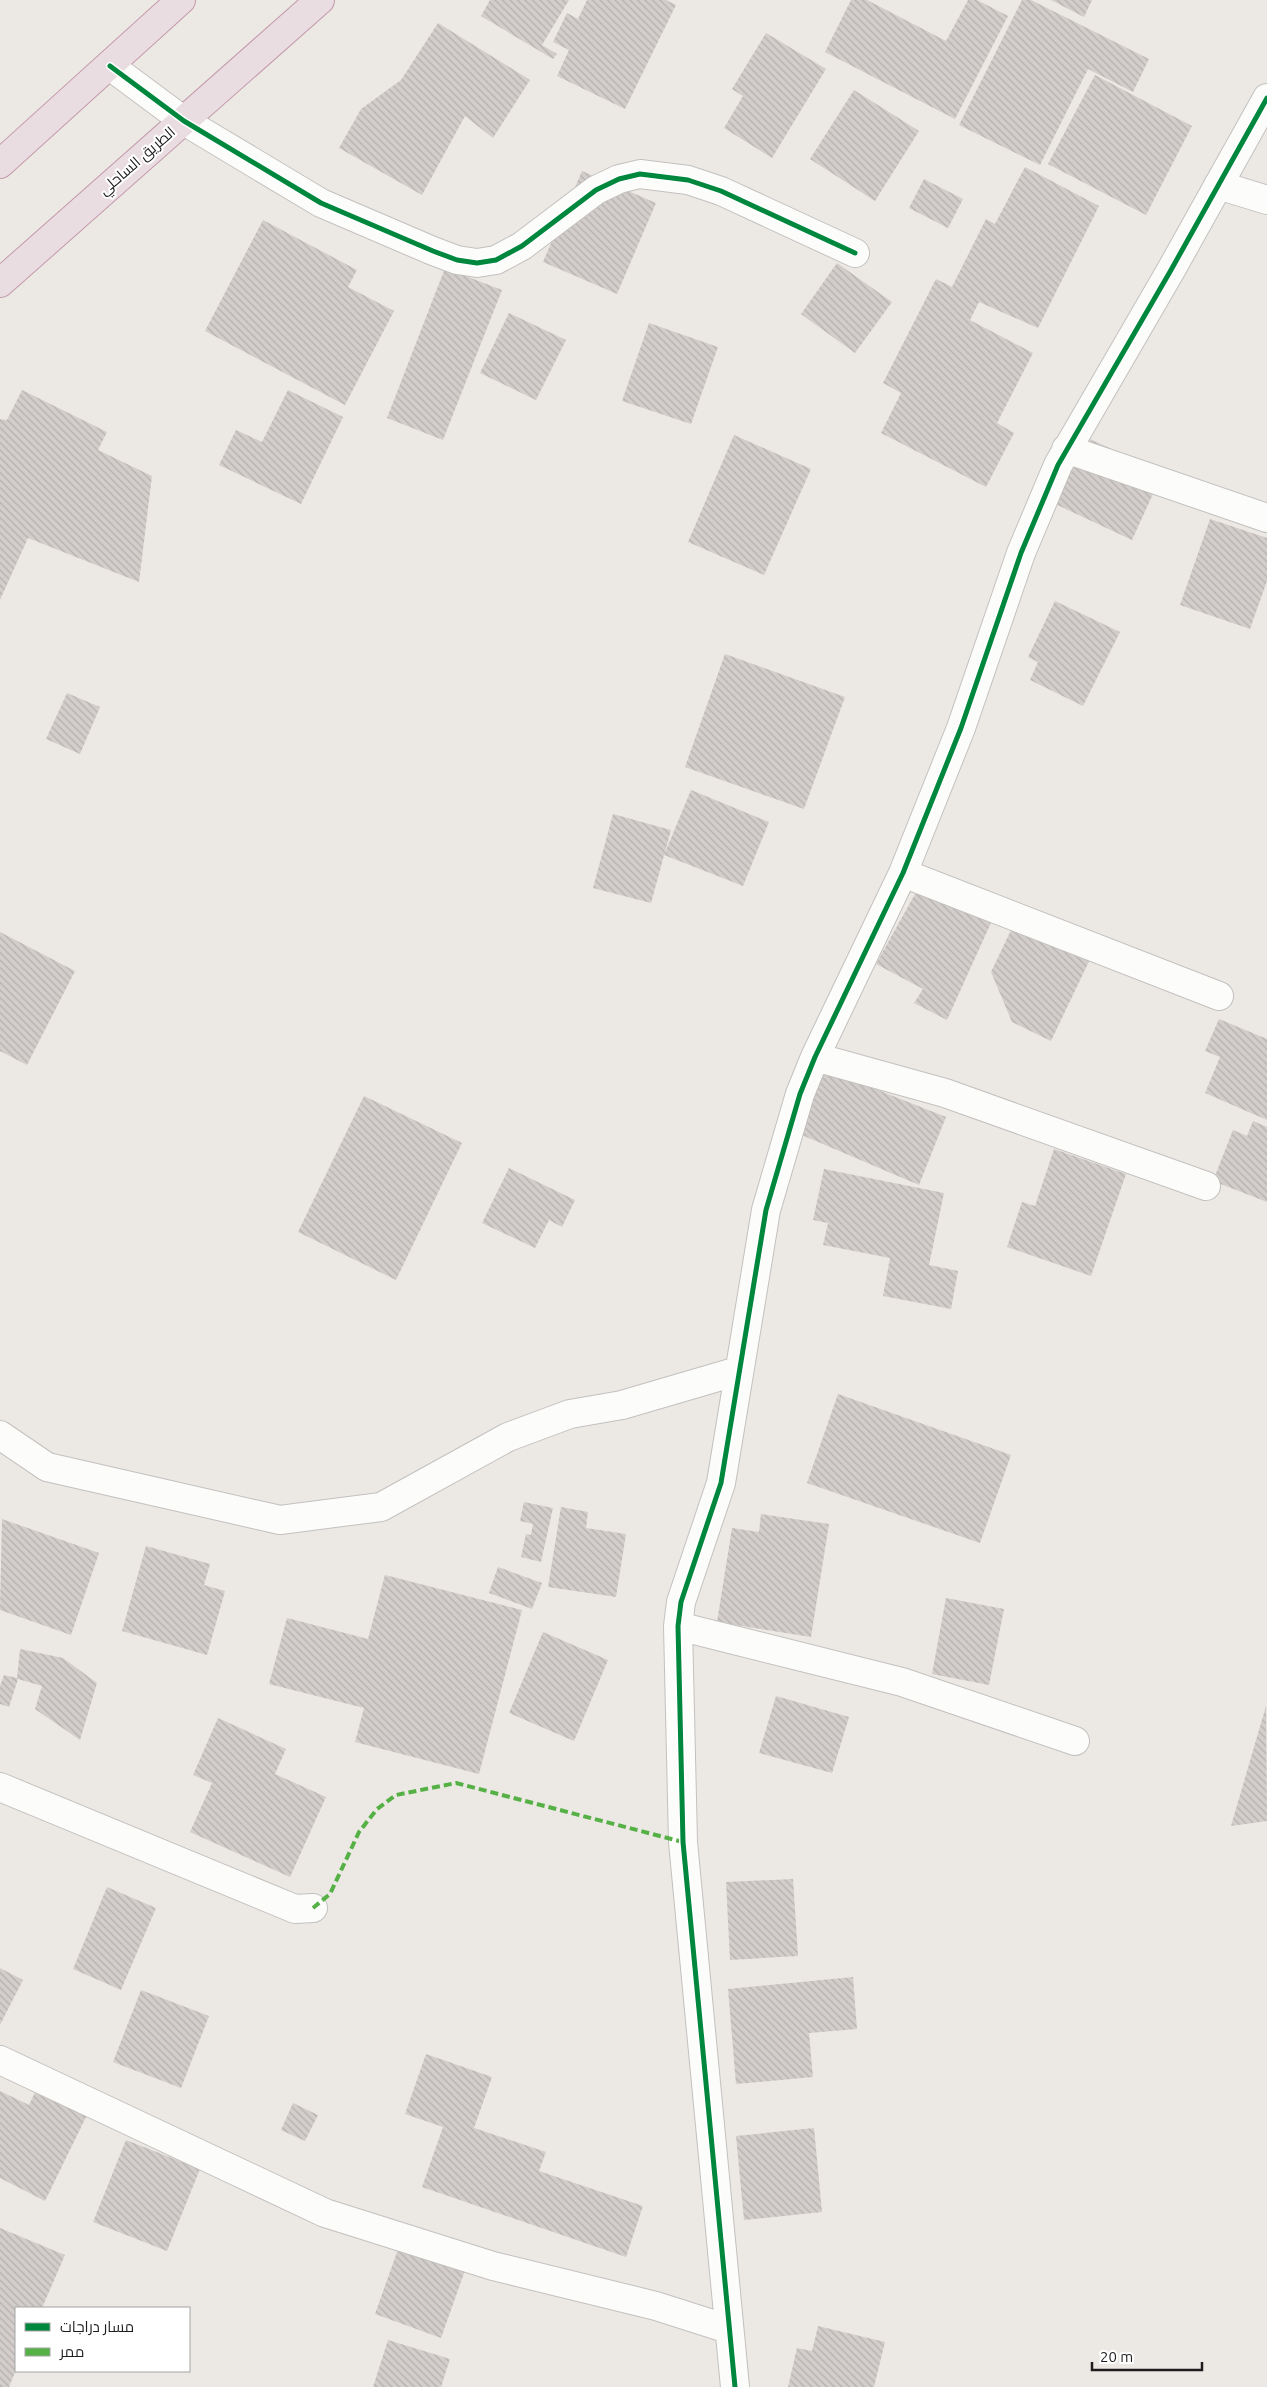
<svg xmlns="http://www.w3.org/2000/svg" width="1267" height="2387" viewBox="0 0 1267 2387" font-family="Ubuntu,Cairo,sans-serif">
<defs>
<pattern id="building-back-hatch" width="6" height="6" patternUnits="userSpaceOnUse" patternTransform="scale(1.25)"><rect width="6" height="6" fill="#d3cecb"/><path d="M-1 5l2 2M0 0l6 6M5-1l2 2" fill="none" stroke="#b5b0ae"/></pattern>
</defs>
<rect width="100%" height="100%" fill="#ece8e4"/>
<!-- building -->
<path fill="url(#building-back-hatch)" d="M490 0H569L542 45 557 54 553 59 481 16Z
M587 0H666L676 5 625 109 557 76 569 50 553 42 567 13 578 19Z
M851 0H867L946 41 968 0H977L1008 16 955 119 825 52Z
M1022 0H1031L1149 59 1133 92 1088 69 1040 165 959 125Z
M1051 0H1092L1084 17Z
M438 23 530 80 493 138 465 116 422 195 339 148 361 109 401 80Z
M766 33 826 69 772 158 724 128 743 96 732 89Z
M1095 75 1192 126 1146 215 1048 164Z
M854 90 919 131 875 201 810 159Z
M1025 167 1099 206 1038 328 979 302 970 320 1033 353 997 423 1014 433 986 487 881 433 901 393 883 383 936 279 952 287 986 219 995 224Z
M582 171 656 203 617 294 543 262Z
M924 179 963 199 948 228 909 208Z
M263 220 357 270 348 287 394 311 345 405 205 331Z
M837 263 892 302 855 353 801 314Z
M445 268 502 290 443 440 387 418Z
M509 313 566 340 536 400 480 373Z
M649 323 718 347 691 424 622 401Z
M22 390 107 432 98 450 152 476 139 582 28 538 0 600V419L7 420Z
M288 390 343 417 301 504 219 465 236 430 262 442Z
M1067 429 1163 472 1132 540 1036 495Z
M734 435 811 469 764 575 688 542Z
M1210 519 1267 538V581L1250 629 1180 605Z
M1055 601 1120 632 1083 706 1030 680 1038 662 1028 657Z
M725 654 845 697 804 809 685 767Z
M67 693 100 707 80 754 46 739Z
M691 790 769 822 743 886 664 855Z
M613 814 671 830 651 903 593 888Z
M920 885 995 914 947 1020 914 1003 923 989 876 964Z
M1012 928 1094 951 1051 1041 1012 1022 991 972Z
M0 932 75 971 27 1065 0 1051Z
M1219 1019 1267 1039V1120L1205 1093 1220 1057 1205 1051Z
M817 1066 946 1117 919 1185 790 1130Z
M364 1096 462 1143 396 1280 298 1232Z
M1253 1121 1267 1127V1202L1213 1181 1233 1130 1247 1136Z
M1054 1149 1126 1174 1091 1276 1007 1247 1022 1202 1035 1206Z
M509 1168 575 1200 562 1227 549 1220 535 1248 482 1223Z
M824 1169 944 1193 929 1265 958 1271 951 1309 883 1296 890 1258 823 1245 828 1223 813 1220Z
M838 1394 1011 1455 980 1543 807 1483Z
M524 1502 553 1508 541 1562 521 1557 526 1534 531 1535 533 1524 520 1521Z
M561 1507 588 1512 586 1528 626 1534 616 1597 548 1587Z
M761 1514 829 1524 811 1637 717 1622 732 1528 759 1532Z
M2 1519 99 1553 71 1635 0 1610Z
M146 1546 210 1564 204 1585 225 1591 207 1655 122 1631Z
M498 1567 542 1583 532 1609 489 1593Z
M385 1575 522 1610 479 1774 355 1742 364 1708 269 1684 287 1618 368 1639Z
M946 1598 1004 1609 989 1685 932 1674Z
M543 1632 608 1660 574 1741 509 1713Z
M20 1649 63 1658 97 1683 80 1740 35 1709 42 1686 18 1679 9 1707 0 1704V1686L4 1675 17 1678Z
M776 1696 849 1717 832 1773 759 1753Z
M1266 1706 1267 1821 1231 1826Z
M218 1718 286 1749 275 1774 326 1797 290 1877 190 1832 212 1783 193 1775Z
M793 1879 798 1956 730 1960 726 1882Z
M107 1887 156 1908 121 1990 73 1969Z
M0 1968 23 1980 0 2025Z
M853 1977 857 2029 809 2033 813 2077 736 2084 728 1989Z
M141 1990 209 2016 181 2088 113 2062Z
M426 2054 492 2077 474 2128 546 2152 539 2171 643 2206 626 2257 422 2187 443 2127 405 2114Z
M38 2086 89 2111 45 2201 0 2178V2091L29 2105Z
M293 2103 318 2115 305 2141 281 2130Z
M814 2128 822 2212 744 2220 736 2136Z
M126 2140 200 2169 167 2251 93 2222Z
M0 2228 65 2255 42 2308H16V2370L9 2387H0Z
M402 2238 468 2262 441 2338 375 2314Z
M818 2326 885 2342 874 2387H788L797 2348 812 2351Z
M388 2340 450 2359 441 2387H373Z"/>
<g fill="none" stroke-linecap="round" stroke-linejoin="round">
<defs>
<path id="street" d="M110 66 184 121 321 203 433 251 457 260 477 263 496 260 522 246 596 190 619 179 640 174 688 180 721 191 855 253
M1218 185 1267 200
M1066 449 1267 518
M903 873 1219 996
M815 1057 945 1093 1206 1186
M0 1435 47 1467 280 1520 381 1507 508 1437 570 1414 622 1405 738 1371
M678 1626 902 1682 1075 1741
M0 1787 295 1909 313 1908
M0 2060 325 2213 493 2266 656 2306 728 2329
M735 2387 683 1842 678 1626 681 1602 721 1483 766 1210 800 1094 815 1057 903 873 961 728 1021 553 1058 465 1171 270 1267 98"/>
<path id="highway" d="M0 164 181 0
M0 283 320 0"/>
</defs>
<!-- street casing -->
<use href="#street" stroke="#c3c1bf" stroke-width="30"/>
<!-- highway casing -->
<use href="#highway" stroke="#c39aac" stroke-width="30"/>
<!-- street -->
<use href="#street" stroke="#fcfcfb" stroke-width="28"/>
<!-- highway -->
<use href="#highway" stroke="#eadde1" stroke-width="28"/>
<!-- quiet -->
<path stroke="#55b145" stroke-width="4" stroke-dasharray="8 4" stroke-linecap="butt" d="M313 1908 330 1894 359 1832 377 1809 396 1795 456 1783 683 1842"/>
<defs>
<path id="cycleway" d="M110 66 184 121 321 203 433 251 457 260 477 263 496 260 522 246 596 190 619 179 640 174 688 180 721 191 855 253
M735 2387 683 1842 678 1626 681 1602 721 1483 766 1210 800 1094 815 1057 903 873 961 728 1021 553 1058 465 1171 270 1267 98"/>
</defs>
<!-- cycleway casing -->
<use href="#cycleway" stroke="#fff" stroke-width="8"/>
<!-- cycleway -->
<use href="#cycleway" stroke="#00873e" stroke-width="5"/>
</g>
<g text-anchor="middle" stroke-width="4" stroke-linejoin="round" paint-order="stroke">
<!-- street labels -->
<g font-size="15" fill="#1d1d1d" stroke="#fff">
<text transform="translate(137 161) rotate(-41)" y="5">الطريق الساحلي</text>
</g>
</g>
<!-- legend -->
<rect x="15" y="2307" width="175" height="65" fill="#ffffff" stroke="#a5a5a5"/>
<rect x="25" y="2323" width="25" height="8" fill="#00873e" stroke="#a5a5a5"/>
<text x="60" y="2332" font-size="15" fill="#1d1d1d">مسار دراجات</text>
<rect x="25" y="2348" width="25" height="8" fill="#55b145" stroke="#a5a5a5"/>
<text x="60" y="2357" font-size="15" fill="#1d1d1d">ممر</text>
<!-- scale -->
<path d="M1092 2362v8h110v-8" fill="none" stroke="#1d1d1d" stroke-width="2.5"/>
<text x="1100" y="2362" font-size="15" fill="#1d1d1d" stroke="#ffffff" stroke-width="4" paint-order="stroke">20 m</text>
</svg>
